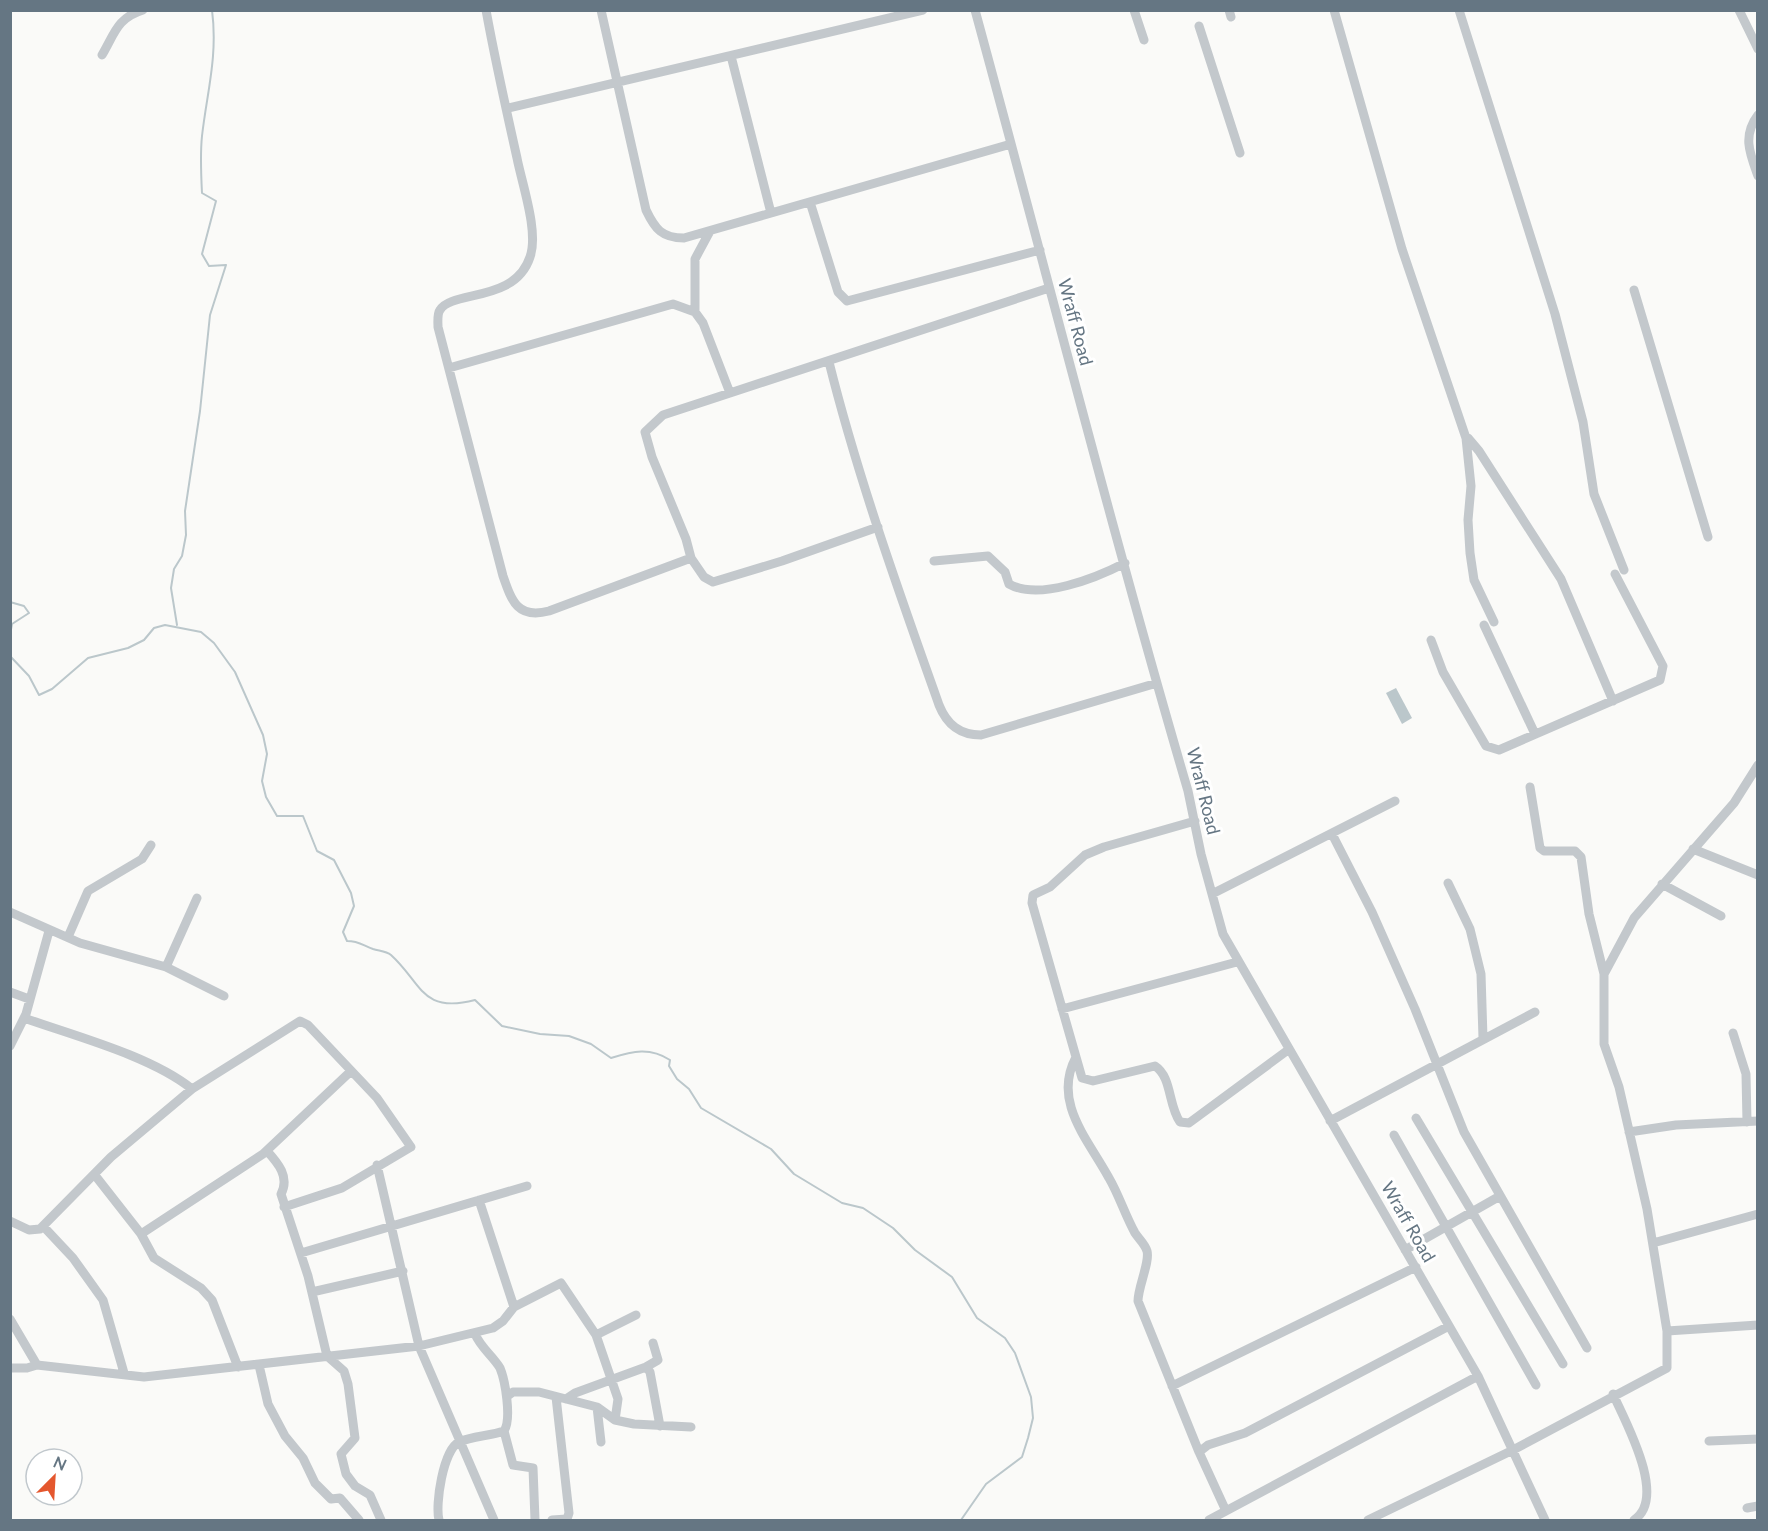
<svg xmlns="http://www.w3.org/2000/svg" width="1768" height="1531" viewBox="0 0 1768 1531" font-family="Lato,sans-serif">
<rect width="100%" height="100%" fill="#fafaf8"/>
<!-- water -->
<path fill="#bbc7cb" d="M1396 688 1412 718 1402 724 1386 693Z"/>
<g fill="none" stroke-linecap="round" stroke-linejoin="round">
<!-- stream -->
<path stroke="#bbc7cb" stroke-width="2" d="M10 602 24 606 29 613 12 624 10 635
M177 625 171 588 174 569 182 556 186 535 185 511 200 411 210 315 226 265 209 266 202 254 216 201 202 193C201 174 200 155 202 136 207 92 218 56 212 10
M10 656 29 676 39 695 52 689 88 658 128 648 144 640 154 628 165 625 201 632 214 643 235 672 263 735 267 754 262 781 266 797 277 816H303L317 851 334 860 351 893 354 906 343 932 347 941C359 941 362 945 373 949 379 951 386 951 391 955 422 983 421 1014 475 1000L502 1026 540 1034 569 1036 591 1044 611 1058C633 1051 650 1047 670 1060L669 1066 677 1079 689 1089 701 1108 771 1149 794 1174 842 1203 863 1208 893 1228 915 1250 952 1277 977 1318 1005 1338 1015 1353 1031 1397 1033 1418 1028 1438 1022 1457 986 1484 961 1520"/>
<!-- street -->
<path stroke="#c3c8cc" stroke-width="9" d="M486 10C495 60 506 109 517 158 522 184 539 232 530 257 515 303 452 290 440 310 437 314 438 322 438 327L503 576C512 602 518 619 549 611L691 558 686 539 652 457 645 432 663 415 730 393
M601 10 646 210C655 229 662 238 684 238L1011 144
M975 10C1046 270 1112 532 1188 791L1201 854 1223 934 1478 1376 1545 1520
M1134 10 1144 40
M1229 10 1231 17
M1334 10 1402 249 1466 438 1471 486 1468 520 1470 553 1474 580 1494 622
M1459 10 1555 314 1583 422 1594 494 1624 570
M1739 10 1758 49
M1199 26 1240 153
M102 55C115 33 117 18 143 10
M731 56 771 213
M508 108 923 10
M1758 115C1742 136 1750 154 1758 176
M810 202 838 292 847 301 1040 250
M1634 290 1708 537
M695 312V259L710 231
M829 362C858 478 899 592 939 705 947 725 960 735 981 735L1157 683
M449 368 673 304 695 312 703 323 730 393 1049 288
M1468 438 1479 451 1561 579 1613 701
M691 558 704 577 713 582 782 561 878 527
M934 561 988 556 1005 572 1009 584C1039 601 1096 578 1125 563
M1484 625 1535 734
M1431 640 1443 672 1486 746 1499 750 1660 680 1663 666 1615 574
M1530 787 1540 848 1544 851H1575L1581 857 1589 914 1604 974
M1195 821 1104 847 1085 855 1050 887 1033 895 1032 903 1082 1078 1093 1081 1155 1066C1172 1077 1168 1105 1180 1122L1189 1123 1288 1050
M1332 834 1372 912 1415 1009 1464 1132 1587 1348
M1693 849 1758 875
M1448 883 1470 929 1481 974 1483 1038
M1662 884 1721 916
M1212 894 1395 801
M10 912 80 943 166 967 224 996
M68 937 88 891 142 859 151 845
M166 967 197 898
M10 992 29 999
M1062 1009 1237 962
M24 1018C75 1036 151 1056 192 1089
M1733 1033 1746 1074 1747 1122
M10 1046 26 1014 49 931
M1076 1057C1052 1102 1088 1139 1109 1178 1119 1195 1125 1215 1135 1233 1139 1239 1145 1244 1147 1251 1150 1262 1138 1287 1138 1301L1199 1452 1226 1511
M1416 1118 1563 1364
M1330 1121 1535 1012
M1629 1132 1676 1125 1758 1121
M1394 1135 1536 1385
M267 1151C278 1163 290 1177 281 1194L308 1276 327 1356 344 1371 348 1384 355 1438 341 1454 346 1474 355 1486 370 1495 381 1520
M377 1165 419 1346 494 1520
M94 1174 141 1234 154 1258 201 1288 212 1300 238 1367
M479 1200 514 1307
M10 1221 29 1230 40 1229 111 1157 192 1089 300 1021 308 1025 377 1098 411 1147 342 1188 284 1207
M43 1226 73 1258 103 1300 124 1373
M141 1234 263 1154 350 1072
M1653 1243 1758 1214
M1405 1250 1500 1196
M301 1253 527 1186
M312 1292 403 1271
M10 1319 37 1365
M1667 1331 1758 1325
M596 1335 636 1315
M259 1365 268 1404 285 1436 303 1458 315 1483 331 1499 340 1498 359 1520
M646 1367 658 1360 653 1343
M10 1368H27L37 1365 144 1377 419 1346 493 1328 503 1321 514 1307 561 1283 596 1335 618 1399 615 1420
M1172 1386 1416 1267
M1613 1394C1625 1421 1668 1498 1634 1520
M509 1395 513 1392H539L597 1407 615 1420 634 1424 691 1427
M566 1399 575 1393 646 1367 650 1372 660 1426
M597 1407 601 1442
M504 1431 513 1465 533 1468 535 1520
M1709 1441 1758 1439
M1199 1452 1208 1445 1245 1433 1449 1326
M1747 1508 1758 1506
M439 1520C435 1505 443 1450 459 1442 472 1436 490 1436 504 1431 512 1419 505 1380 500 1368 493 1356 481 1348 475 1334
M552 1520 567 1519 569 1513 556 1397
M1209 1520 1478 1376
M1368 1520 1513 1450 1667 1368V1331L1647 1209 1619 1087 1604 1044V974L1634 918 1734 803 1758 765"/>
</g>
<g text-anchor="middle" stroke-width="6" stroke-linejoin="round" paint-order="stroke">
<!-- street labels -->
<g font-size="18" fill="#657683" stroke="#fff">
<text transform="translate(1075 322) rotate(75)" y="6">Wraff Road</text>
<text transform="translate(1203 791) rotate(76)" y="6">Wraff Road</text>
<text transform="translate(1408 1222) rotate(60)" y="6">Wraff Road</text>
</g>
</g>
<!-- border -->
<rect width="1768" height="1531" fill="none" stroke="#657683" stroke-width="24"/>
<!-- north arrow -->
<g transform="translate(54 1477) rotate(24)"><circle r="28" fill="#ffffff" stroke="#c1c8cd" stroke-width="1.5"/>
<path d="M0-4.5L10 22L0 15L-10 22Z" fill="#e4572e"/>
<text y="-9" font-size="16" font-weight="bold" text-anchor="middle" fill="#657683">N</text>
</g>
</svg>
